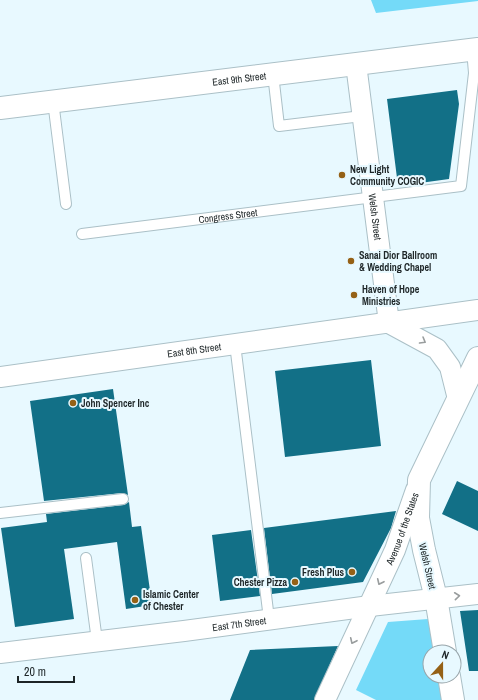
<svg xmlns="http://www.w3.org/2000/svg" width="478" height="700" viewBox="0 0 478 700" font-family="'Archivo Narrow',sans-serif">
<rect width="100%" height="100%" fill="#e8f9ff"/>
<!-- green -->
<path fill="#74daf8" d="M371 0H478V1L376 13Z
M428 619 434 652H430V676H438L443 700H376L356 690 388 622Z"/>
<!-- building -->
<path fill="#127087" d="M457 90 459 104 449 179 398 186 387 99Z
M371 360 381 446 285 457 275 371Z
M113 389 128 495 122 493 44 501 30 401Z
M457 481 478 491V531L442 514Z
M129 502 132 527 141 526 152 605 126 609 117 542 64 549 74 619 15 627 1 528 47 522 46 514 124 505Z
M396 511 391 528 363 582 272 594 264 528Z
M251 530 260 596 220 601 212 535Z
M478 610V671H469L460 611Z
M338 646 314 700H230L250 650Z"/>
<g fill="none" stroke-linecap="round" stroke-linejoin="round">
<defs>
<g id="service">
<path d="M273 74 279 126 362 116"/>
<path d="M53 101 66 204"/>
<path id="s1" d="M82 234 461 186 474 73 472 49"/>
<path d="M235 344 269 619"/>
<path d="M0 513 123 499"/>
<path d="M86 558 97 641"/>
</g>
<g id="minor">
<path id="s2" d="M356 64 389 323"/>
<path d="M389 323 437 349 450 367 458 399"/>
<path id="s3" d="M0 377 478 310"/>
<path id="s4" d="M0 653 184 631 370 606 478 594"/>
<path id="s5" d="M325 700 395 550 416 490"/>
</g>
<path id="tertiary" d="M445 652 436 598 424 550 418 518 419 480 478 358
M449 676 453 700"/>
<g id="primary">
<path id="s6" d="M0 108 478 49"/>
</g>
</defs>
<!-- service casing -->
<use href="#service" stroke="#abc0c7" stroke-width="12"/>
<!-- minor casing -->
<use href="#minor" stroke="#abc0c7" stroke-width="22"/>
<!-- tertiary casing -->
<use href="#tertiary" stroke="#abc0c7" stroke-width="24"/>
<!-- primary casing -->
<use href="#primary" stroke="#abc0c7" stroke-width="24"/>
<!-- service -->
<use href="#service" stroke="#fff" stroke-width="10"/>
<!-- minor -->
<use href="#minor" stroke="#fff" stroke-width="20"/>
<!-- tertiary -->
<use href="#tertiary" stroke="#fff" stroke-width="22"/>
<!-- primary -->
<use href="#primary" stroke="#fff" stroke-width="22"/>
</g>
<!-- one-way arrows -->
<defs><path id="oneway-chevron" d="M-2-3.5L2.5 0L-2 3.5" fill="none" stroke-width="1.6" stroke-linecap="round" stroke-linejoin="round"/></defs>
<g stroke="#999d9e">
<use href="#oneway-chevron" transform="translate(423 341) rotate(30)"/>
<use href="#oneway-chevron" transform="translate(380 582) rotate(115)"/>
<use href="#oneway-chevron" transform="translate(457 596) rotate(-6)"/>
<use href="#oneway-chevron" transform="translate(353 641) rotate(115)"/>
</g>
<!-- markers -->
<g fill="#956116" stroke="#e8f9ff" stroke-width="1.5">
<circle cx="342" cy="175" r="4"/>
<circle cx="351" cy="261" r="4"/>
<circle cx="354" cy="295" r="4"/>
<circle cx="73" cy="403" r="4"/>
<circle cx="352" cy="572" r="4"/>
<circle cx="295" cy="582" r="4"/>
<circle cx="135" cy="600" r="4"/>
</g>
<g text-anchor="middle" stroke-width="4" stroke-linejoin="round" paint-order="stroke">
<!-- street labels -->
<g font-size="10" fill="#1d2527" stroke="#e8f9ff">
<text dy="4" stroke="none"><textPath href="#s6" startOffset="241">East 9th Street</textPath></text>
<text dy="4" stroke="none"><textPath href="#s1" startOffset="147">Congress Street</textPath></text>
<text dy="4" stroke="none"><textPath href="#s2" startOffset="154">Welsh Street</textPath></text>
<text dy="4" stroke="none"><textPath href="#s3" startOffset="196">East 8th Street</textPath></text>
<text dy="4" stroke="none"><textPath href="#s5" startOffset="188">Avenue of the States</textPath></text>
<text transform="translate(428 566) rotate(77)" y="4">Welsh Street</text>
<text dy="4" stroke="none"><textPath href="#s4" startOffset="241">East 7th Street</textPath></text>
</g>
<!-- poi labels -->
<g font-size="10" font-weight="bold" fill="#1d2527" stroke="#e8f9ff" text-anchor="start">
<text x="350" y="173">New Light<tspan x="350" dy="12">Community COGIC</tspan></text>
<text x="359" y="259">Sanai Dior Ballroom<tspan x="359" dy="12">&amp; Wedding Chapel</tspan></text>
<text x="362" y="293">Haven of Hope<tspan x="362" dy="12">Ministries</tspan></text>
<text x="81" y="407">John Spencer Inc</text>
<text x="344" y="576" text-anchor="end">Fresh Plus</text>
<text x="287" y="586" text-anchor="end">Chester Pizza</text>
<text x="143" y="598">Islamic Center<tspan x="143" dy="12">of Chester</tspan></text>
</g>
</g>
<!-- north arrow -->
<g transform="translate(442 664) rotate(21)"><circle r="19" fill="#e8f9ff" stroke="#97a4a9"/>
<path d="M0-3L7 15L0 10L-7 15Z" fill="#956116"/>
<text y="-6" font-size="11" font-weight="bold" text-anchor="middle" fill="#1d2527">N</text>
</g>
<!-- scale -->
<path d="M18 676v6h56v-6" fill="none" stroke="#1d2527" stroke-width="2"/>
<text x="24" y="676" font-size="12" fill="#1d2527" stroke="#e8f9ff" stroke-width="3" paint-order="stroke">20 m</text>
</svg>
